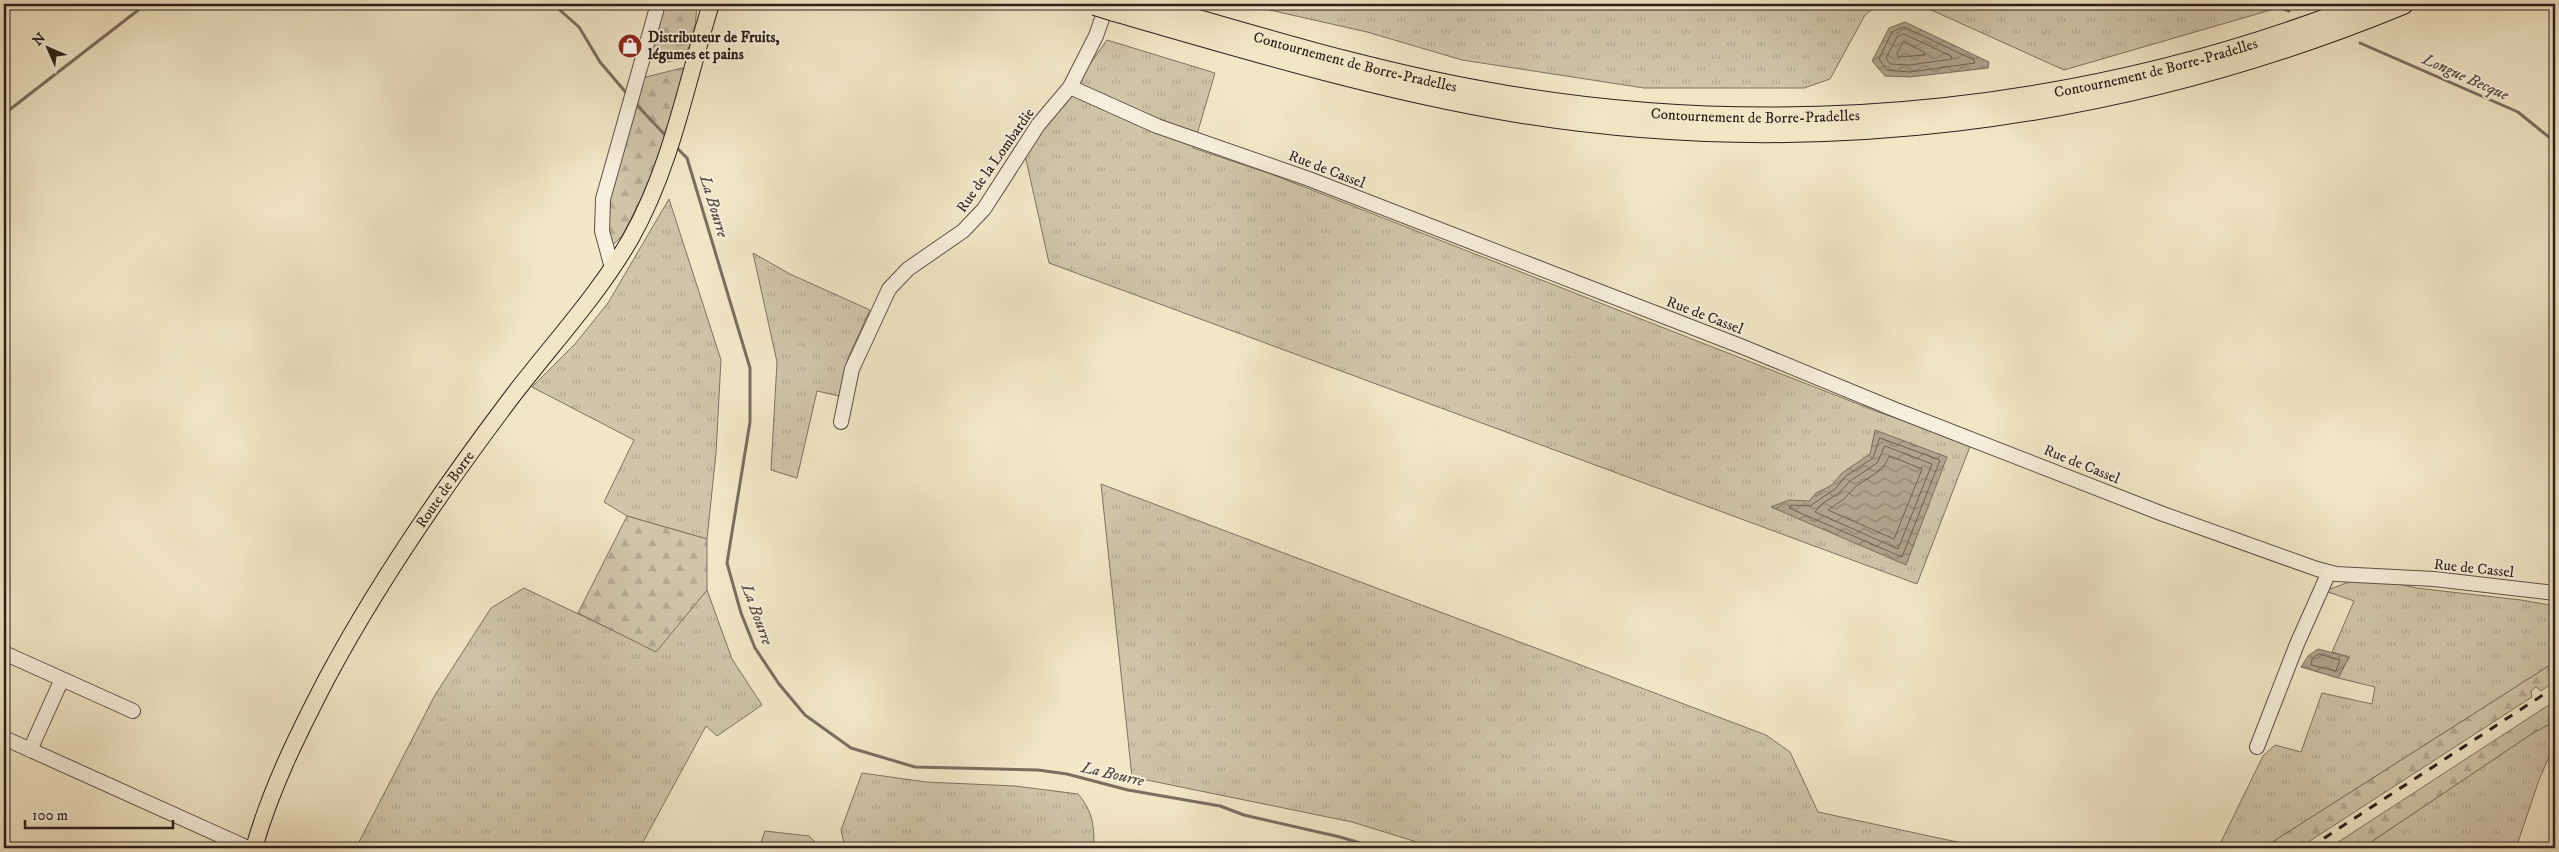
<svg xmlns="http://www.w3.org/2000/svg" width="2559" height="852" viewBox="0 0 2559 852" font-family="'IM FELL DW Pica',serif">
<defs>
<pattern id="grass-tufts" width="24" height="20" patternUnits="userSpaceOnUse" patternTransform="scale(1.25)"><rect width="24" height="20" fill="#cfc5a9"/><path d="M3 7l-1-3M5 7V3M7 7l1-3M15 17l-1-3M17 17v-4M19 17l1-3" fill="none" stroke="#b2a991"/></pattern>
<pattern id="forest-firs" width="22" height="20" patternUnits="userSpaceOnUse" patternTransform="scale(1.25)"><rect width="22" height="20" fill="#cfc5a9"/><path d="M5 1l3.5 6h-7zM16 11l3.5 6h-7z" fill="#b2a991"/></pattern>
<pattern id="water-waves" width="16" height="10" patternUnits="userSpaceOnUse" patternTransform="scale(1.25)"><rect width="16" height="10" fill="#aea38c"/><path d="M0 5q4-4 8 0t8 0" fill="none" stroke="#8e8471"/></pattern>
</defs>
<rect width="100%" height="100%" fill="#f1e7c7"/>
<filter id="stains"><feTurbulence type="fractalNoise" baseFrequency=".004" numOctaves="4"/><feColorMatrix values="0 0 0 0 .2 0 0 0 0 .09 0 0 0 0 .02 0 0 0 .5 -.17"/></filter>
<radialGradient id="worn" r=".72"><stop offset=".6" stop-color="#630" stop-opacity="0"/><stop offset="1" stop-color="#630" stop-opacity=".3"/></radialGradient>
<!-- grass -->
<path fill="url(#grass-tufts)" stroke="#7d7260" d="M1243 4H1879L1865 15 1830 79 1804 88H1644L1462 60 1367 32Z
M1918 4H2272L2281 7 2064 70Z
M1107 40 1215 73 1193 148 1271 174 1881 413 1971 444 1917 584 1049 263 1025 155Z
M669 199 721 360 716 453 707 539 627 516 604 502 634 440 532 387 575 344 608 303Z
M753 253 790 274 870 310 848 358 839 396 817 391 797 478 771 470 777 362Z
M1101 484 1766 735 1790 752 1818 812 1985 848H1436L1352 822 1132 777Z
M2354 580 2387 581 2416 588 2521 600 2555 606V662L2263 848H2218L2263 756 2275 745 2301 752 2322 693 2372 704 2375 687 2338 678 2349 657 2332 652 2354 601 2325 591Z
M524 588 656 651 707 590 732 659 762 705 717 736 706 726 643 842 652 848H373L359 842 435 695 491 608Z
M2555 721V743L2539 780 2516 848H2362L2533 733Z
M862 773 926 782 1015 786 1078 794C1093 812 1094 825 1094 848H845L841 830Z
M765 831 809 836 821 848H759Z"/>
<!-- forest -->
<path fill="url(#forest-firs)" stroke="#7d7260" d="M664 4H697C695 27 695 59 667 62 659 63 654 62 651 54Z
M682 68 685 70 663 157 622 236 612 246 606 214 642 78Z
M627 516 707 539V590L656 652 578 613Z
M2555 662V681L2541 691 2536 687 2531 691 2532 697 2299 848H2263Z
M2555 701V721L2533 733 2362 848H2329Z"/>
<!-- water -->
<path fill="url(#water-waves)" stroke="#7a6e5e" d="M1905 22 1989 62 1988 68 1910 77 1885 76 1872 61 1889 28Z
M1875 430 1947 457 1906 565 1771 507 1789 500 1809 501 1816 493 1832 485 1842 473 1870 454Z
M2318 649 2349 657 2338 678 2301 667 2308 656Z"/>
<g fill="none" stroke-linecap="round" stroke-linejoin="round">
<!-- shore -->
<path stroke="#6c6152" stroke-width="1" d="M1904 27 1974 60 1975 63 1910 72 1887 70 1879 59 1892 32Z
M1904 34 1951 56 1952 59 1910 65 1890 64 1886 58 1897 37Z
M1904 42 1924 52 1925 55 1898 57 1897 54Z
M1880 438 1940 460 1902 557 1789 508 1791 505 1810 506 1835 489 1846 476 1873 458Z
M1885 446 1932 464 1898 549 1815 512 1823 503 1839 493 1850 481 1877 463Z
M1890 456 1922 469 1894 539 1828 510 1844 499 1855 487 1882 469Z
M2319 654 2340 660 2336 671 2311 665 2312 659Z"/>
<!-- stream -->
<path stroke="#7a6e5e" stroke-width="3" d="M553 4 579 27 600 62 628 95
M2271 4 2289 11
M2360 43 2518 112 2555 142
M634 102 667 137
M4 114 146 4
M675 146 687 158 750 368V422L727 563 741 613 755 648 779 684 805 715 851 748 915 767 1038 770 1067 774 1128 790 1220 806 1244 815 1340 837 1377 848"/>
<defs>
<path id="minor" d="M1070 87 1157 126 1309 179 1743 347 1896 410 2163 514 2317 569 2336 574 2434 579 2555 593
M612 268 602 231 603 199 658 4
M841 422 852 369 889 289 908 269 963 231 984 209 1038 125 1070 87 1096 36 1107 4
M4 653 133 711
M4 738 248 848
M2257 747 2297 644 2329 572
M30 750 62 679"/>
<g id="major">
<path id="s1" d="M254 848C271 788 298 734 327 678 380 579 443 488 511 398 552 344 597 297 631 238 672 165 686 83 711 4"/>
</g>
<g id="highway">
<path id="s2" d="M1143 4C1264 39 1384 76 1508 96 1796 144 2095 111 2366 4"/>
<path d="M1114 11C1240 47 1365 85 1493 108 1800 163 2116 122 2403 4"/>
</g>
</defs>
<!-- minor casing -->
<use href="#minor" stroke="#5c5144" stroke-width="16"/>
<!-- major casing -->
<use href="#major" stroke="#2b1f18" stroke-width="18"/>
<!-- highway casing -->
<use href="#highway" stroke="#2b1f18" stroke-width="22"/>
<!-- minor -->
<use href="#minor" stroke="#f6efdb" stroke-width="14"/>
<!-- major -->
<use href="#major" stroke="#f1e7c7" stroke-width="16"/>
<!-- highway -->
<use href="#highway" stroke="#f1e7c7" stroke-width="20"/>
<!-- rail -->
<path stroke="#2b1f18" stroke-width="3" stroke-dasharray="9 9" stroke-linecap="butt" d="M2309 848 2555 687"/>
<defs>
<path id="highway-bridge" d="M1095 5 1114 11"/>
</defs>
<!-- highway-bridge casing -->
<use href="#highway-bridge" stroke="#2b1f18" stroke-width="22" stroke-linecap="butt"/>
<!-- highway-bridge -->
<use href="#highway-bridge" stroke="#f1e7c7" stroke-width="20"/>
</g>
<!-- icons -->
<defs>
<symbol id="shop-disc" viewBox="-11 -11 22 22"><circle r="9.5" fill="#8f2418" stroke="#f6efdb"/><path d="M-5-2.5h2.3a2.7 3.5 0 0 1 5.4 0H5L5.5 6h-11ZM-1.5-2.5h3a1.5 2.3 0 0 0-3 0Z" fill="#fff"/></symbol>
</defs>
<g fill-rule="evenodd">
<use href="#shop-disc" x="616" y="32" width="28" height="28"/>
</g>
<g text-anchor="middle" stroke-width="4" stroke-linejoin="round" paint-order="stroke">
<!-- poi labels -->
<g font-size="15" font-weight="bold" fill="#2b1f18" stroke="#f6efdb" text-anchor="start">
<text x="648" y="42">Distributeur de Fruits,<tspan x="648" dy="17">légumes et pains</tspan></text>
</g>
<!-- street labels -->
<g font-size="15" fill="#2b1f18" stroke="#f6efdb">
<text dy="5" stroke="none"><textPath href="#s2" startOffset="220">Contournement de Borre-Pradelles</textPath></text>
<text dy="5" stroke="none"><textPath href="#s2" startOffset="1030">Contournement de Borre-Pradelles</textPath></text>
<text dy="5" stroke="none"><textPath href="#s2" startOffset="625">Contournement de Borre-Pradelles</textPath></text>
<text transform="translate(995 160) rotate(-55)" y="5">Rue de la Lombardie</text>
<text transform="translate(1327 169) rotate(21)" y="5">Rue de Cassel</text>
<text transform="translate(1705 315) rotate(21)" y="5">Rue de Cassel</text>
<text transform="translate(2082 464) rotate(22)" y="5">Rue de Cassel</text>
<text dy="5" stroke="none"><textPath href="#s1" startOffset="408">Route de Borre</textPath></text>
<text transform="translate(2474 568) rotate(6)" y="5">Rue de Cassel</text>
</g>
<!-- water labels -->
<g font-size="16" font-style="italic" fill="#594d41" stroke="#f6efdb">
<text transform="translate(2466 76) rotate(24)" y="6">Longue Becque</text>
<text transform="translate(715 206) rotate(73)" y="6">La Bourre</text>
<text transform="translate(758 614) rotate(70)" y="6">La Bourre</text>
<text transform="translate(1113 773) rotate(13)" y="6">La Bourre</text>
</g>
</g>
<!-- margin -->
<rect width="2559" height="852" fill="none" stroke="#f1e7c7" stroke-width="20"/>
<rect x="5" y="5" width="2549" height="842" fill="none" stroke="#2b1f18" stroke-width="2.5"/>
<rect x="10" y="10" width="2539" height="832" fill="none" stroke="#2b1f18"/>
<!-- north arrow -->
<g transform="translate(48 48) rotate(315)" stroke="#f6efdb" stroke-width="4" paint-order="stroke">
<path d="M0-4L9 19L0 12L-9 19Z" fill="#2b1f18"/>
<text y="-8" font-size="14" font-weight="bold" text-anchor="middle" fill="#2b1f18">N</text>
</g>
<!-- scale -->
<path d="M25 820v8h148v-8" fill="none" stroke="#2b1f18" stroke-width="2.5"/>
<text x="32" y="820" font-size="15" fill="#2b1f18" stroke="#f6efdb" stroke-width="4" paint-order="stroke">100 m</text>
<rect width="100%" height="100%" filter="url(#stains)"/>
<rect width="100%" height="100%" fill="url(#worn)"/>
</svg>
